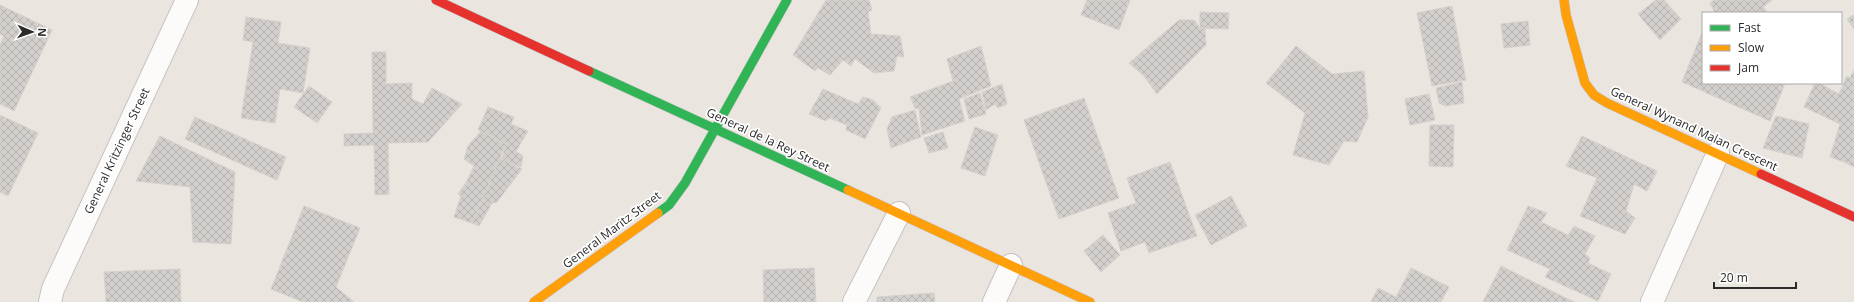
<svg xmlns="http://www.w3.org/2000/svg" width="1854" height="302" viewBox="0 0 1854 302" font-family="'Open Sans',sans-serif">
<defs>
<pattern id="building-cross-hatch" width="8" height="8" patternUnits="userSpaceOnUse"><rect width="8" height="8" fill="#d3cfcc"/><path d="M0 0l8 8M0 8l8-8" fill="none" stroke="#b5b2af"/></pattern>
</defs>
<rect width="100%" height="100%" fill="#ebe5e0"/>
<!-- building -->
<path fill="url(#building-cross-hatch)" stroke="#d5d1cc" d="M826 0H869L872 10 868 12 871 34 900 36 904 57 897 56 894 71 874 73 855 59 851 66 843 60 830 75 818 68 815 71 793 55Z
M1087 0H1130L1119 30 1081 15Z
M1656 0H1664L1681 19 1660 40 1638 14Z
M1714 0H1772L1763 7 1768 13H1715L1710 3Z
M0 5 52 30 14 111 0 104V45L4 36 0 34Z
M1452 6 1466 80 1432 86 1417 13Z
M1200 12 1229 13 1228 29 1200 28Z
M1853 15 1854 16V29L1847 19Z
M246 17 281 22 278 43 310 48 303 93 280 89 275 123 241 118 253 42 243 40Z
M1179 20H1194L1200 28H1205L1206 45 1157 94 1144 76 1129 63Z
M1528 21 1530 45 1504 48 1501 24Z
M1703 30V83H1785L1770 121 1682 82Z
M981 46 991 86 959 99 965 121 922 135 919 109 915 108 910 97 953 81 947 59Z
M1296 46 1332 74 1364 71 1368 117 1357 142 1344 141 1329 165 1293 155 1305 113 1266 83Z
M372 52H386V84L412 83V99L423 104 432 88 462 104 428 142 388 143 389 194 375 195 374 145 344 146V134L373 133Z
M1854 70V167L1844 162 1830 157 1840 124 1804 107 1815 83H1819L1839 94 1847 76 1850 78Z
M1462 82 1464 103 1445 106 1439 103 1436 88Z
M1002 84 1007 104 998 108 995 104 986 110 982 92Z
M309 86 332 102 317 123 294 107Z
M823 89 858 104 863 97 873 100 881 108 865 139 846 130 847 125 829 118 826 121 809 114Z
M980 93 986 114 969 119 964 99Z
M1429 94 1435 120 1410 125 1405 99Z
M1084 98 1119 198 1059 219 1024 120Z
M488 107 514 117 511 124 528 131 516 151 523 156 521 167 502 159 506 144 478 130Z
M915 110 921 137 891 148 887 129 892 117Z
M0 115 38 133 8 196 0 192Z
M1776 116 1809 124 1802 158 1763 148Z
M195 117 286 157 277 180 185 139Z
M1430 125H1454L1453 167 1429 166Z
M975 127 998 135 985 176 961 168Z
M481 131 506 144 472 223 454 217 461 196 458 194 467 181 474 166 464 159 468 146Z
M943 132 948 148 929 153 924 138Z
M160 136 235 172 231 244 193 242 190 187 136 181Z
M1582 136 1657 171 1647 191 1634 184 1626 211 1635 218 1625 234 1580 216 1597 178 1566 166Z
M500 158 522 169 497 202 492 203 479 226 472 223Z
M1170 162 1197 236 1149 253 1145 242 1121 251 1108 213 1136 203 1127 178Z
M1231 196 1247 226 1211 245 1195 215Z
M304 206 360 228 336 287 354 302H303L271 289Z
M1528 206 1547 213 1541 222 1568 235 1574 226 1595 236 1585 254 1590 258 1588 263 1611 274 1598 301 1545 277 1550 269 1507 250Z
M1103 235 1120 255 1101 272 1084 251Z
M1501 266 1574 302H1483Z
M814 268 816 302H764L763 270Z
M1411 268 1449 287 1441 302H1371L1378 288 1396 297Z
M180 269 181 302H106L104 272Z
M934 293 935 302H877V297Z"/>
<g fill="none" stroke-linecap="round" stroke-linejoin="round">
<defs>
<path id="street" d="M50 302 53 289 187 0
M854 302 899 213
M994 302 1011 265
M1652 302 1718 153"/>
<path id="fast" d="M589 71 848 190
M658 213 669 205 685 183 787 0"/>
<path id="slow" d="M1564 0 1566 15 1585 83 1594 95 1607 103 1761 174
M848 190 1090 302
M534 302 658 213"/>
<path id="jam" d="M436 0 589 71
M1761 174 1854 217"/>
</defs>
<!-- street casing -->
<use href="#street" stroke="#c4c2c2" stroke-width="24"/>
<!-- fast casing -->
<use href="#fast" stroke="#c4c2c2" stroke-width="10"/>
<!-- slow casing -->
<use href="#slow" stroke="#c4c2c2" stroke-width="10"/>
<!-- jam casing -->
<use href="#jam" stroke="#c4c2c2" stroke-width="10"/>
<!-- street -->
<use href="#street" stroke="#fcfbfa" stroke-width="22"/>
<!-- fast -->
<use href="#fast" stroke="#30b455" stroke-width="9"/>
<!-- slow -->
<use href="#slow" stroke="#ff9f0a" stroke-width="9"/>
<!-- jam -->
<use href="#jam" stroke="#e5322d" stroke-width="9"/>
</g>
<g text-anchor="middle" stroke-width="3.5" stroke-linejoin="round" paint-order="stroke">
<!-- street labels -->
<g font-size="12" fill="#2b2b2b" stroke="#fff">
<text transform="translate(1694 129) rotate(25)" y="4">General Wynand Malan Crescent</text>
<text transform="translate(768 140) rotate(25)" y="4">General de la Rey Street</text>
<text transform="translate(117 151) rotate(-65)" y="4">General Kritzinger Street</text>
<text transform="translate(612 230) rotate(-37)" y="4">General Maritz Street</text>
</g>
</g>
<!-- legend -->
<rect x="1702" y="12" width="140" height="72" fill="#ffffff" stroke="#aaaaaa"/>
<rect x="1710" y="25" width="20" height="6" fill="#30b455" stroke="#aaaaaa"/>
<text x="1738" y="32" font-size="12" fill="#2b2b2b">Fast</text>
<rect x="1710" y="45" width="20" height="6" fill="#ff9f0a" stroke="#aaaaaa"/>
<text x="1738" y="52" font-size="12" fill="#2b2b2b">Slow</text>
<rect x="1710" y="65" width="20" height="6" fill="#e5322d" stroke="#aaaaaa"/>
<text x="1738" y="72" font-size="12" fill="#2b2b2b">Jam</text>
<!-- north arrow -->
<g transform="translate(32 32) rotate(92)" stroke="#ffffff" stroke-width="3" paint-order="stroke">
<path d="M0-3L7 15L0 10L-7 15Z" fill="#2b2b2b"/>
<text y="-6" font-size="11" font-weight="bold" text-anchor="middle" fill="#2b2b2b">N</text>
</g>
<!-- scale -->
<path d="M1714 282v6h82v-6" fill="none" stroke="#2b2b2b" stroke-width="2"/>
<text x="1720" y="282" font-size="12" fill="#2b2b2b" stroke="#ffffff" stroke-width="3" paint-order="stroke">20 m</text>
</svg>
